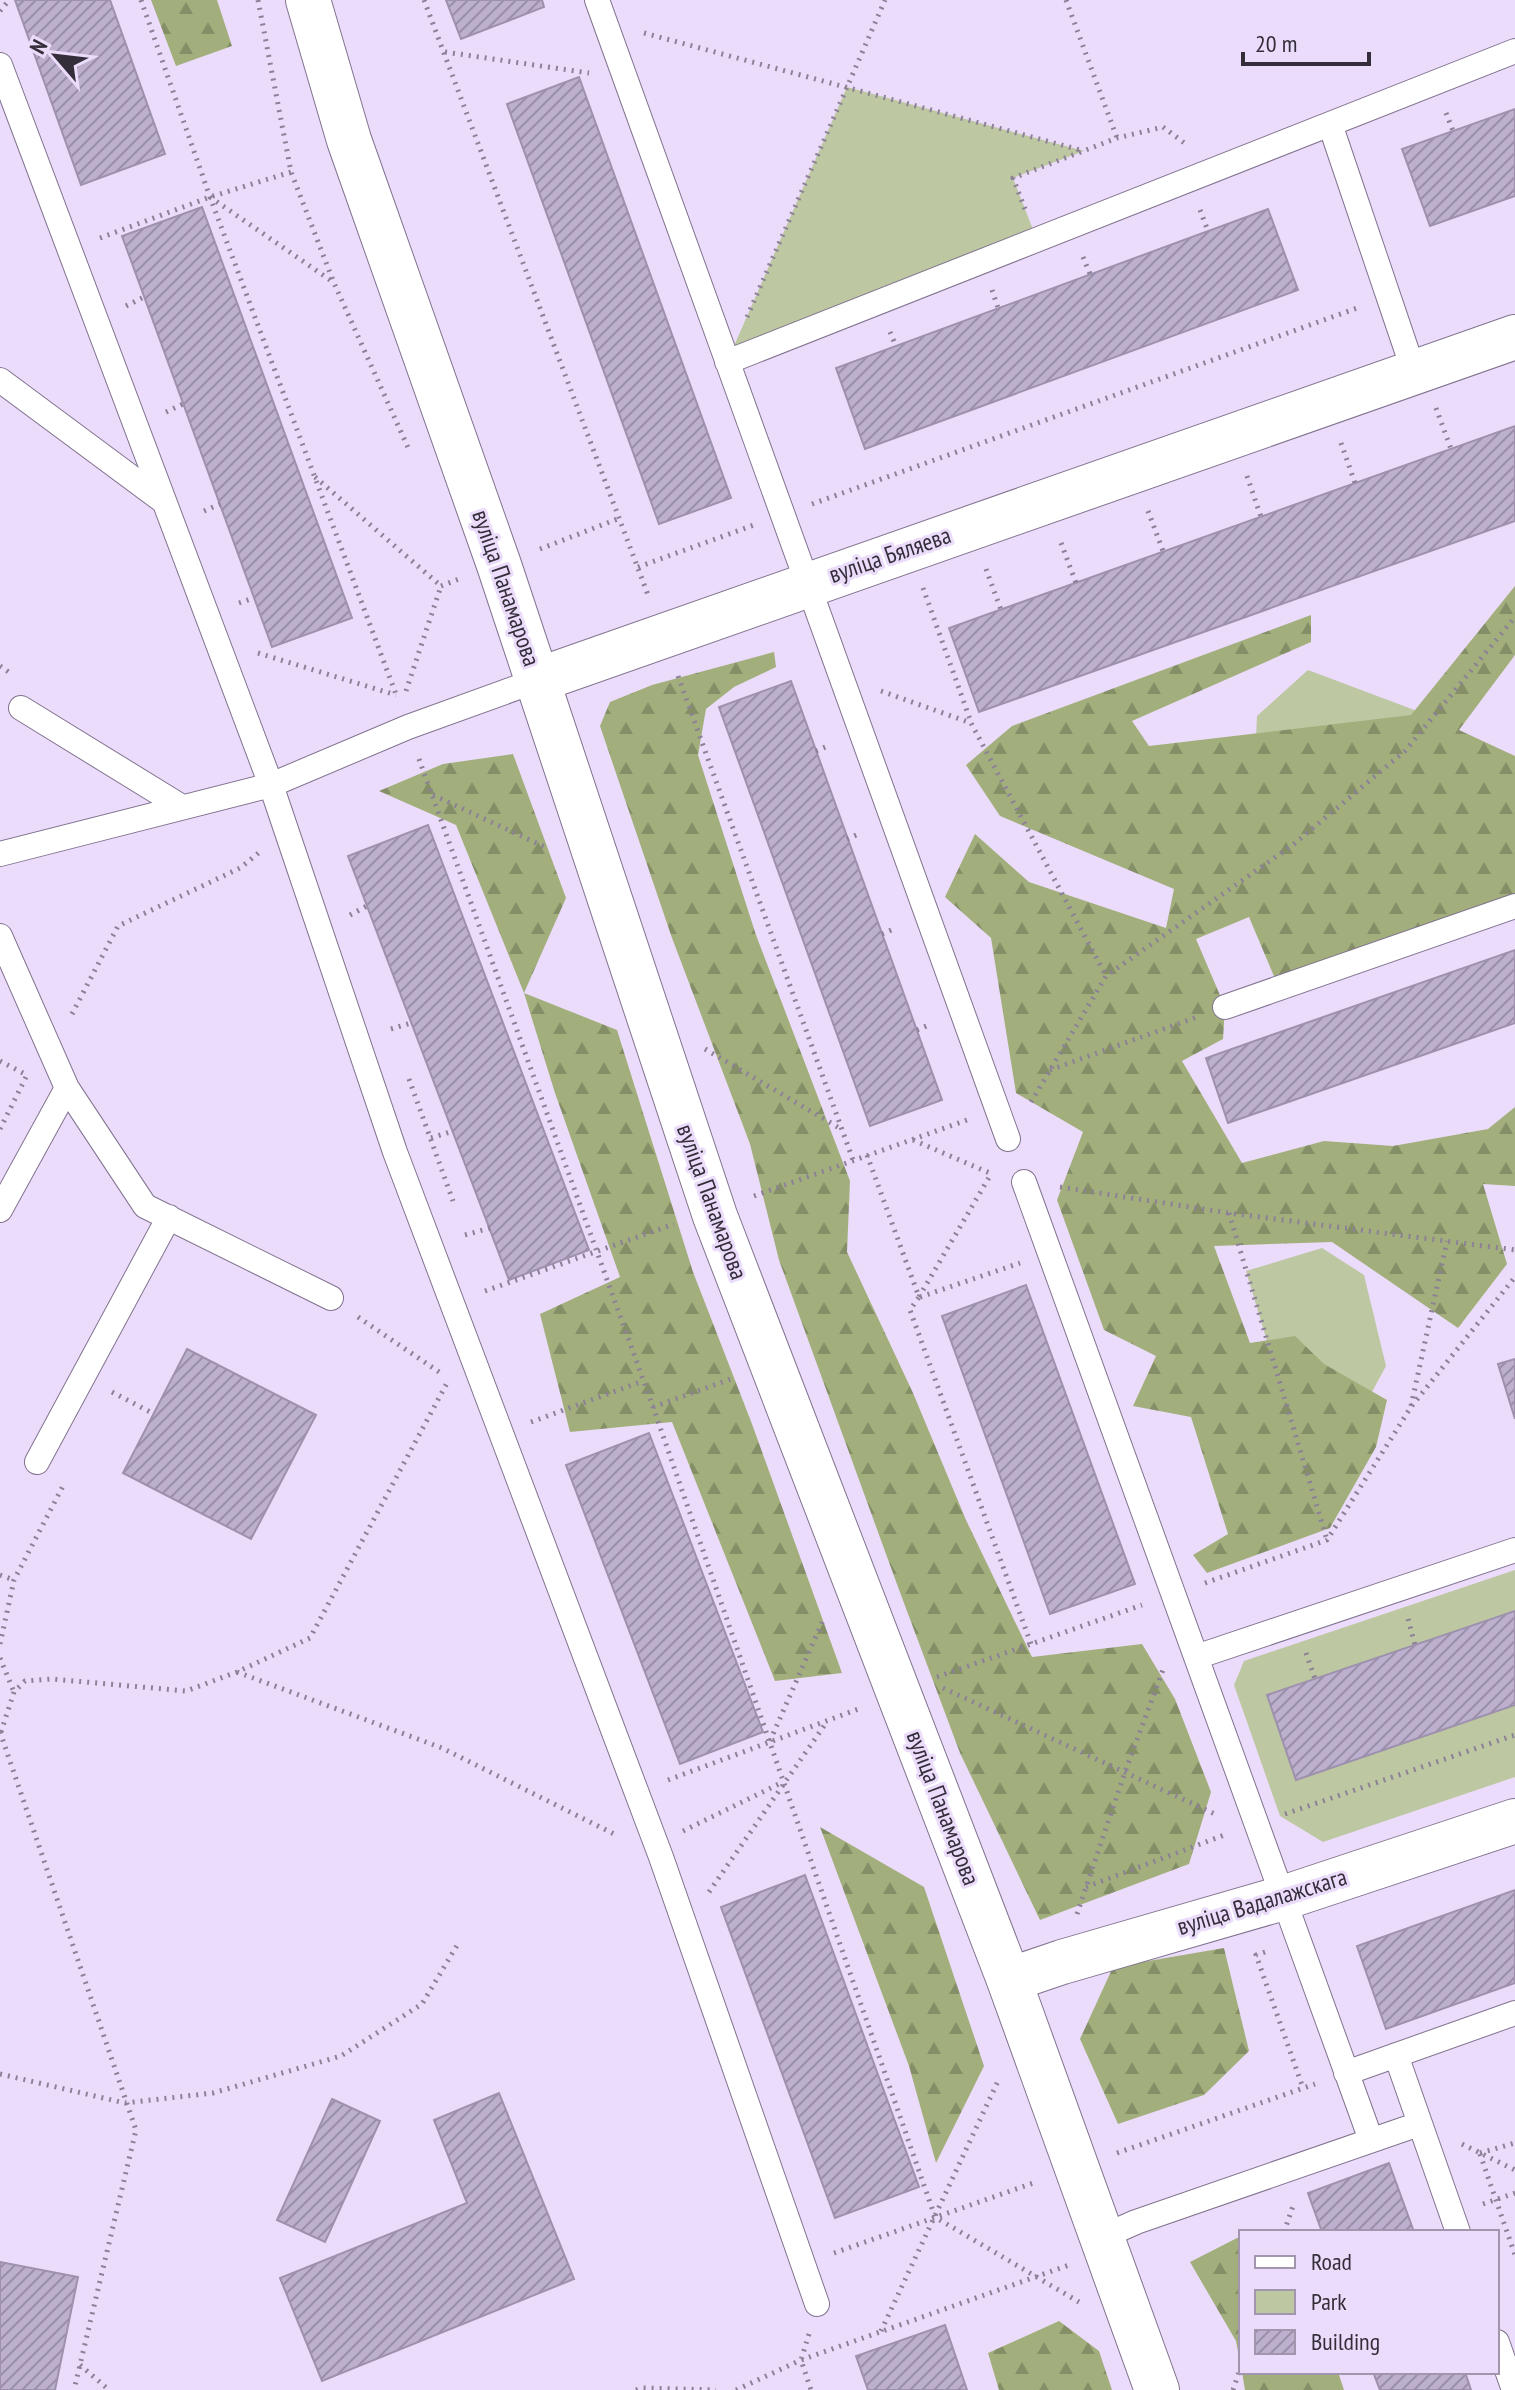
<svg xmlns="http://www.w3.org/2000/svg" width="1515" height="2390" viewBox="0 0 1515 2390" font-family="'PT Sans Narrow',sans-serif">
<defs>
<pattern id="forest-firs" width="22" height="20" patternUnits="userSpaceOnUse" patternTransform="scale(2)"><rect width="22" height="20" fill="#a2af7c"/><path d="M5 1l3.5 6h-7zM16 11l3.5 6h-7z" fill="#858f67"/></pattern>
<pattern id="building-hatch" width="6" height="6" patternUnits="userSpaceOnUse" patternTransform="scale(2)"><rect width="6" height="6" fill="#bdafce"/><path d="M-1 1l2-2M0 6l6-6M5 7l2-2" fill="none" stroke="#9a8fa8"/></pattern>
</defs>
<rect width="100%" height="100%" fill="#ecdcfb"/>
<!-- green -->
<path fill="#bdc7a2" d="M847 87 1084 151 1013 178 1037 240 727 362Z
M1308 670 1433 717 1254 784 1257 716Z
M1322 1248 1364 1275 1386 1366 1366 1403 1292 1425 1246 1271Z
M1515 1570V1777L1323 1842 1280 1816 1234 1685 1244 1661Z"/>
<!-- forest -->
<path fill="url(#forest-firs)" d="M151 0H217L232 46 176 66Z
M1515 586V655L1459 730 1515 756V906L1279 988 1249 917 1196 939 1225 1007 1223 1039 1182 1061 1242 1163 1324 1141 1393 1146 1488 1129 1515 1107V1186L1483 1184 1507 1264 1458 1328 1332 1242 1214 1246 1250 1343 1295 1336 1324 1364 1387 1400 1376 1447 1330 1528 1207 1573 1193 1555 1228 1534 1191 1417 1133 1406 1156 1356 1104 1330 1057 1200 1083 1132 1016 1093 991 938 945 897 975 834 1029 882 1166 928 1174 889 1000 816 966 765 1012 726 1311 615V642L1132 721 1149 746 1411 715Z
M774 652 776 667 734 687 706 709 698 755 756 935 850 1181 847 1252 913 1393 966 1520 1032 1657 1142 1644 1175 1699 1211 1792 1189 1864 1040 1920 960 1753 898 1587 779 1260 750 1144 672 938 600 726 610 702 652 685Z
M513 754 566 898 524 993 617 1030 693 1272 752 1424 842 1673 775 1681 672 1422 570 1432 540 1314 620 1277 555 1093 524 993 456 825 379 791 443 764Z
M820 1827 924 1887 984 2066 936 2163 909 2066Z
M1224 1948 1249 2051 1204 2095 1118 2124 1080 2039 1113 1967Z
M1241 2236V2368L1236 2341 1190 2262Z
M1059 2321 1099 2351 1112 2390H999L988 2353Z
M1242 2372H1338L1344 2390H1245Z"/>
<!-- building -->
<path fill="url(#building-hatch)" stroke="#9e91ae" stroke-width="2" d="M15 0H110L165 154 81 185Z
M446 0H542L544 7 461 39Z
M579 77 731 498 659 524 507 104Z
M1515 109V196L1430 226 1402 149Z
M202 207 352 618 272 647 122 236Z
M1268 209 1298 290 865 449 836 368Z
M1515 426V521L979 712 949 628Z
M791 681 942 1100 870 1126 719 707Z
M428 825 589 1250 509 1280 348 856Z
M1515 950V1023L1228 1123 1206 1058Z
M1026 1285 1135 1584 1050 1614 942 1316Z
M187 1349 316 1415 251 1539 123 1473Z
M1515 1359V1419L1498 1364Z
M649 1433 763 1732 680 1764 566 1465Z
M1515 1611V1705L1296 1780 1267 1695Z
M805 1875 919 2187 835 2218 721 1907Z
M1515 1890V1983L1386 2029 1357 1946Z
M499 2093 574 2279 322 2381 280 2278 467 2203 434 2120Z
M332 2099 380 2121 325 2242 277 2220Z
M1389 2163 1414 2232H1322L1308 2193Z
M0 2262 78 2277 55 2390H0Z
M945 2325 967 2390H868L856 2356Z
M1373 2372H1465L1471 2390H1380Z"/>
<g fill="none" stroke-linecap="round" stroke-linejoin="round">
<defs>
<path id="lane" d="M597 0 1008 1139
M0 65 271 785 395 1152 661 1857 817 2304
M1330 124 1414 372
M727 362 1515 51
M0 380 163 501
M21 708 182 807
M0 854 271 785 408 727 538 680
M0 936 67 1088 145 1206 331 1298
M1225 1007 1515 906
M1024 1182 1371 2140
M0 1210 67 1088
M37 1462 169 1217
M1196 1657 1515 1550
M1396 2055 1458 2232
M1346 2073 1515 2013
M1100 2238 1136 2222 1419 2124
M1497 2342 1514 2390"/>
<path id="street" d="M308 0 349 140 499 565 715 1216 1009 1980 1157 2390
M538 680 1515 337
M1009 1980 1062 1962 1283 1898 1515 1821"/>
</defs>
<!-- lane casing -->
<use href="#lane" stroke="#81738f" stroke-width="26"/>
<!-- street casing -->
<use href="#street" stroke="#81738f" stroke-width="46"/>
<!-- path -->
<path stroke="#8c8196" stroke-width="5" stroke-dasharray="2 6" stroke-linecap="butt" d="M141 0 210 197 397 697
M258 0 291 172 334 283 410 452
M424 0 648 595
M1066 0 1117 138
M0 11 9 0
M644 33 1084 151
M445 52 589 73
M1446 113 1453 131
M210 197 333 282
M1025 209 1013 178 1117 138 1163 127 1187 145
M1200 210 1208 231
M100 238 210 197 291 172
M1083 257 1090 274
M992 290 998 308
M126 306 144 297
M747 317 885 0
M890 332 896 346
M1436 408 1451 449
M166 412 183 404
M1341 443 1355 483
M1247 476 1261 517
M315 477 441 586
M812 504 1360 307
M204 511 220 504
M1148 511 1163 551
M1061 543 1076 583
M540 549 620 518
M638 567 754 525
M986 569 1001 610
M441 586 459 579
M923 588 971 722
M239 603 254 598
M258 653 396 695
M0 666 13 675
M678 676 853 1160
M406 691 441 586
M881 691 971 723 1106 976
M816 751 830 745
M419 759 653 1407 935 2217 1079 2302
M433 795 547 848
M847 839 861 833
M350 915 367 906
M882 934 896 928
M72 1014 118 926 240 868 261 851
M391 1029 411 1023
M917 1030 931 1024
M705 1049 841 1129
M0 1061 23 1073
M1050 1070 1197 1017
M409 1079 453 1201
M1031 1102 1106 976 1294 844 1405 751 1515 617
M0 1129 26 1077
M431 1138 453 1131
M913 1140 992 1174
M867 1155 919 1297 910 1310 1031 1644
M1060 1187 1229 1213 1515 1250
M754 1196 967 1120
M1229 1213 1327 1540
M465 1235 490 1228
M485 1291 674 1224
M919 1297 991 1174
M920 1297 1020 1263
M358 1317 442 1374
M112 1392 154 1414
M1411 1406 1447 1241
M653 1407 731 1379
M531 1422 643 1381
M0 1575 14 1580
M1205 1583 1327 1540 1411 1407 1515 1277
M1408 1619 1415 1645
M0 1644 14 1580 63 1486
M1306 1653 1315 1679
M0 1658 14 1692
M237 1672 442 1748 616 1835
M937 1677 1142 1605
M943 1688 1217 1815
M0 1732 136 2130 74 2390
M1 1732 14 1692 25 1681 52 1679 186 1691 237 1672 310 1638 447 1383
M770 1741 824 1618
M668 1780 861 1708
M1285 1814 1515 1735
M683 1831 783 1782
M1086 1887 1227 1834
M709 1892 826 1723
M1077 1914 1125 1772 1164 1667
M1265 1952 1256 1955 1303 2088
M0 2074 125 2103 213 2093 341 2056 422 2004 459 1942
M1462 2144 1515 2170
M1117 2153 1315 2084
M1480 2153 1515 2143
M1480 2154 1515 2255
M1483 2204 1515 2193
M1284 2232 1294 2203
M834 2253 1036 2182
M881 2331 999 2079
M809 2334 801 2360 811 2390
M80 2365 109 2390
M636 2390 641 2388 716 2390
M736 2390 801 2360 1069 2265
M1233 2390 1241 2366"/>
<!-- lane -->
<use href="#lane" stroke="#fff" stroke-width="24"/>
<!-- street -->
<use href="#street" stroke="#fff" stroke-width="44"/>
</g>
<g text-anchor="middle" stroke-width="6" stroke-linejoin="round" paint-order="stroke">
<!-- street labels -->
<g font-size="24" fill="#342e3a" stroke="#ecdcfb">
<text transform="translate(890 555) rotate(-19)" y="8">вуліца Бяляева</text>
<text transform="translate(506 588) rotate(71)" y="8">вуліца Панамарова</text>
<text transform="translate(712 1202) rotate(70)" y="8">вуліца Панамарова</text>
<text transform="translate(943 1808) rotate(69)" y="8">вуліца Панамарова</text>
<text transform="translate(1262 1902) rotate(-17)" y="8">вуліца Вадалажскага</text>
</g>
</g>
<!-- legend -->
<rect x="1239" y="2230" width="260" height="144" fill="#ecdcfb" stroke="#a296ae" stroke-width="2"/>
<rect x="1255" y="2256" width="40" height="12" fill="#ffffff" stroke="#a296ae" stroke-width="2"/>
<text x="1311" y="2270" font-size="24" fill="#342e3a">Road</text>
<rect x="1255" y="2290" width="40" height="24" fill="#bdc7a2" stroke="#a296ae" stroke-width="2"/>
<text x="1311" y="2310" font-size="24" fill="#342e3a">Park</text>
<rect x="1255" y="2330" width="40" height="24" fill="url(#building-hatch)" stroke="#a296ae" stroke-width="2"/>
<text x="1311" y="2350" font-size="24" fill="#342e3a">Building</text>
<!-- north arrow -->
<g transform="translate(56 56) rotate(298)" stroke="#ecdcfb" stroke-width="6" paint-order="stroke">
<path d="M0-6L14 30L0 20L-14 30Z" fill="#342e3a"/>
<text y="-12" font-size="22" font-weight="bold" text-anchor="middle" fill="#342e3a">N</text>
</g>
<!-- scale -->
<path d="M1243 52v12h126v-12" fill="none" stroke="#342e3a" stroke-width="4"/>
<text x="1255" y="52" font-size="24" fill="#342e3a" stroke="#ecdcfb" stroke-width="6" paint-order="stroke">20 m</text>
</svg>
